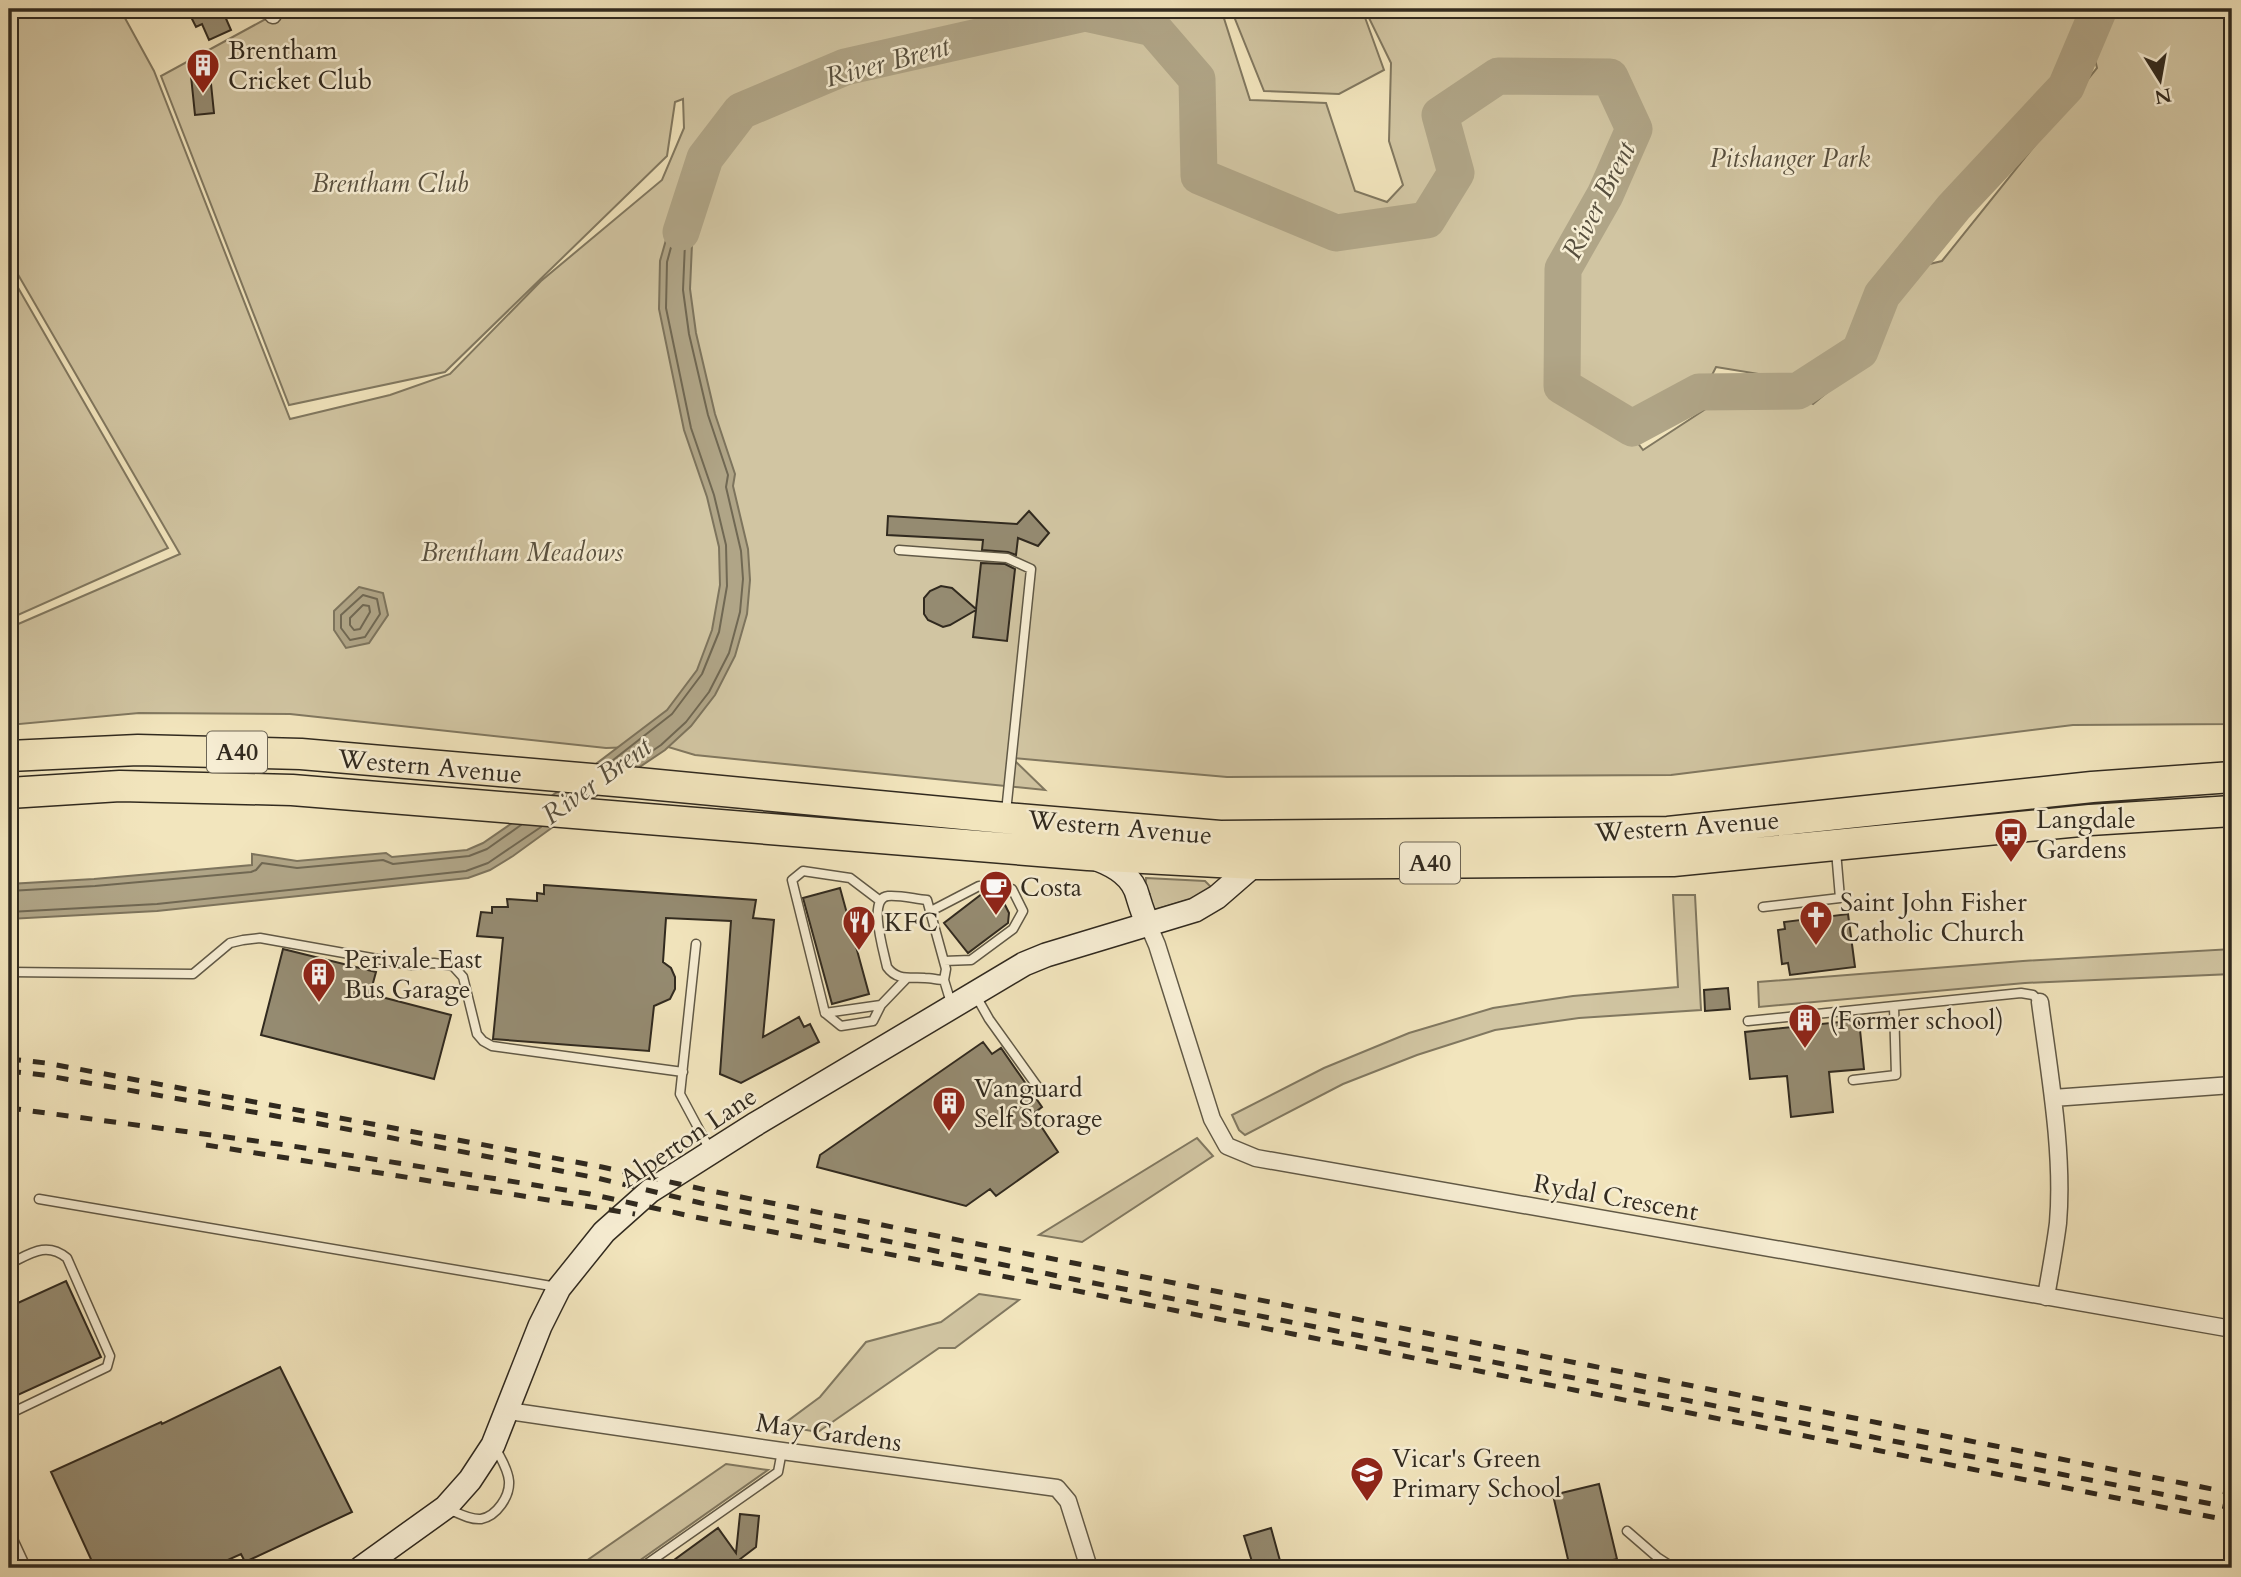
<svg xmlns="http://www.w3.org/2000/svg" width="2241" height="1577" viewBox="0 0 2241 1577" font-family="Cardo,serif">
<rect width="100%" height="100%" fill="#f2e5bd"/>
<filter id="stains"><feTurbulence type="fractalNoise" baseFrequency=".00286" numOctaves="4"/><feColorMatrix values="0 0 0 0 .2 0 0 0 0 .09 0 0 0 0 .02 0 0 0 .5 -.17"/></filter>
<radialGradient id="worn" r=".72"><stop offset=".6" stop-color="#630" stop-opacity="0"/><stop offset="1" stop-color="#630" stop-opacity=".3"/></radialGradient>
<!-- green -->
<path fill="#d1c5a2" stroke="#817860" stroke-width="2" fill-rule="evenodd" d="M9 9H120L154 71 290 419 390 395 450 374 541 281 662 180 684 128 683 99 675 102 667 156 445 372 289 405 161 76 273 15 288 9H1221L1250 100 1326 103 1355 191 1387 202 1403 185 1389 141 1391 63 1368 16 1374 9H2083L2055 81 1873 290 1848 344 1795 380 1764 375 1813 404 1864 362 1883 307 1917 267 1942 261 2097 68 2090 38 2093 9H2232V724L2073 725 1671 775 1227 777 1012 758 1045 790 695 755 665 746 606 748 290 714 139 713 9 725V628L180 554 9 259ZM1716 367 1759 374 1643 450 1631 434 1641 438 1699 401Z
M1231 9H1365L1363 12 1384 70 1339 94 1264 91Z
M9 272 168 548 9 619Z
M1146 878 1205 881 1211 887 1205 895 1147 912 1145 900Z
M1673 895H1695L1701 1010 1579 1018 1495 1030 1417 1055 1343 1084 1245 1135 1239 1130 1232 1115 1324 1068 1409 1033 1493 1008 1573 996 1678 987Z
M2232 949V974L2025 983 1759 1007 1758 982 2023 961Z
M1197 1138 1213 1156 1082 1242 1039 1235Z
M979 1294 1019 1300 955 1348H939L818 1432 781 1426 820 1397 866 1342 941 1322Z
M726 1464 768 1470 629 1568H576Z"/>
<!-- water -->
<path fill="#b0a587" stroke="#7d745d" stroke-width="2" d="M683 180 711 189 692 244 690 289 696 333 715 414 735 474 733 486 748 549 750 580 747 614 735 656 715 695 691 726 665 750 586 803 513 856 490 870 468 878 157 911 9 919V884L94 879 252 865V854L297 861 386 853 392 857 467 850 483 843 576 779 667 710 697 670 712 630 720 585 719 547 707 497 684 430 659 309 660 261Z
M359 587 383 593 388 615 369 643 346 648 334 630V611Z"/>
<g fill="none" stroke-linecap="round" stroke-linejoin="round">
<!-- shore -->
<path stroke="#706853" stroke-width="2" d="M363 595 377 599 380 614 365 637 350 640 341 628V615Z
M363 605 369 606 370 612 360 629 354 630 350 625V618Z
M608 764 672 714 702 674 719 632 727 586 726 545 714 495 691 428 666 308 667 262 686 192 690 189 699 192 701 196 685 243 683 290 689 334 708 415 728 475 726 487 741 551 743 579 740 612 729 653 709 692 686 722 661 745 630 766
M9 891 95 886 251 872 256 870 262 863 297 868 383 860 393 864 469 856 487 849 521 825
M9 912 157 904 466 871 488 863 541 827"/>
<!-- river -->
<path stroke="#b0a587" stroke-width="37" d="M681 232 705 158 741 111 845 67 1085 13 1153 28 1197 79 1199 176 1336 233 1427 220 1456 173 1440 115 1498 76 1610 77 1634 129 1605 195 1563 269 1562 386 1632 428 1699 392 1798 391 1860 351 1882 295 1954 207 2066 87 2099 9"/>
</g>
<!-- building -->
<path fill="#958b71" stroke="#312a1f" stroke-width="2" d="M187 9H238L224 14 231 30 209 40 202 24 196 27Z
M210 74 214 113 195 115 191 76Z
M1029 511 1049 533 1038 546 1018 538 1016 555 1008 552 982 550 983 540 887 535 888 516 1017 524Z
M981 563 1005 564 1015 569 1007 641 973 637 976 610 950 625 943 627 928 620 924 614V598L930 591 941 586 952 588 976 609Z
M544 885 756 900 753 918 774 920 763 1037 799 1017 804 1027 810 1024 819 1042 741 1083 720 1074 731 921 666 918 663 962 671 968 675 977V989L670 999 654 1006 649 1051 493 1039 503 938 477 936 481 912 492 913V907H508L507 899 537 901V893L544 894Z
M840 888 869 994 832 1004 803 898Z
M983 893 996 895 1003 901 1009 913 1008 923 968 953 944 923Z
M1848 914 1855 967 1790 975 1788 963 1782 964 1778 930 1785 929 1784 922Z
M283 949 376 972 370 994 451 1015 434 1079 261 1035Z
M1728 988 1730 1009 1705 1011 1704 990Z
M1859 1020 1864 1069 1829 1072 1833 1112 1791 1117 1787 1076 1750 1079 1745 1032Z
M983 1042 992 1054 1001 1048 1042 1107 1033 1114 1058 1152 996 1196 990 1189 966 1206 817 1167 820 1155Z
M66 1281 101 1357 9 1399V1307Z
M280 1367 352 1512 245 1562 241 1554 210 1568H95L51 1472 161 1422 162 1424Z
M1599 1484 1617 1559 1580 1568H1570L1553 1495Z
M740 1514 759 1516 756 1547 735 1563 725 1568H663L718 1528 736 1553Z
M1271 1528 1282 1568H1254L1244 1536Z"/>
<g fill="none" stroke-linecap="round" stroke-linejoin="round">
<defs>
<path id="lane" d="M899 550 1007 558 1031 569 1006 812
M879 900 850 878 803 871 792 880 825 1013 881 1005 906 979
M1763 907 1840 898 1836 851
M931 911 979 886 1012 889 1023 911 1013 929 971 960 944 961
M696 944 680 1094 710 1150
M9 972 193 974 230 943 243 940 260 938 411 965 434 963 453 966 463 977 477 1034 483 1041 492 1046 683 1072
M944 980C938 980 931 978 925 978 910 977 897 981 887 967 884 952 867 898 888 896 901 895 915 899 927 900L946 969 944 980 951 1003
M976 996 989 1019 1037 1086
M825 1013 841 1026 873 1021 881 1005
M1748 1021 1894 1006
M1853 1080 1896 1075 1894 1006 2021 993 2033 995 2040 1002
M39 1199 557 1287
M9 1264C30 1254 46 1241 67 1258L110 1356 107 1367 9 1414
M448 1509C458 1513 470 1520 481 1519 497 1516 510 1496 509 1481 508 1469 501 1459 496 1449
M1627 1531 1657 1557 1674 1568
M641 1568 778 1472 782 1451"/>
<path id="street" d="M269 9 273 15
M1148 924 1157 945 1212 1119 1227 1146 1256 1158 2232 1329
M2040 1002C2049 1071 2064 1153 2058 1223 2055 1247 2050 1273 2046 1297
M2053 1098 2232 1085
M508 1411 782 1451 1057 1488 1068 1501 1089 1568
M9 1540 22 1568"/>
<path id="secondary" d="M1097 859C1115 866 1133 876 1138 897 1141 907 1143 914 1148 924
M361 1568 446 1507 470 1480 493 1445 540 1326 559 1288 604 1232 650 1191 754 1125 1024 964 1046 955 1195 910 1217 897 1255 864"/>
<path id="highway" d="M9 756 138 750 301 754 638 783 1005 818 1220 836 1668 832 2092 787 2232 777
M9 793 120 786 292 790 1088 855 1255 864 1673 861 2090 820 2232 811"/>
</defs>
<!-- lane casing -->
<use href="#lane" stroke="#615946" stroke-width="11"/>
<!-- street casing -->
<use href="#street" stroke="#615946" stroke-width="19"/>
<!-- secondary casing -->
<use href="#secondary" stroke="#312a1f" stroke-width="26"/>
<!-- highway casing -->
<use href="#highway" stroke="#312a1f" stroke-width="33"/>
<!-- lane -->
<use href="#lane" stroke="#f7eed4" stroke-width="8"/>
<!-- street -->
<use href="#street" stroke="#f7eed4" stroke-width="16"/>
<!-- secondary -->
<use href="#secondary" stroke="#f7eed4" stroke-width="23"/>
<!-- highway -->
<use href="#highway" stroke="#f2e5bd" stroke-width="30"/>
<!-- rail -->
<path stroke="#312a1f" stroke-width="5" stroke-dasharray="12 12" stroke-linecap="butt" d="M9 1059 46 1063 602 1167 711 1191 2232 1493
M9 1071 43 1075 310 1122 597 1178 701 1203 1073 1279 2232 1508
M9 1108 286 1145 590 1194 690 1216 992 1274 2232 1521
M206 1145 635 1214"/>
</g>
<!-- icons -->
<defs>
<symbol id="building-pin" viewBox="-11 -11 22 30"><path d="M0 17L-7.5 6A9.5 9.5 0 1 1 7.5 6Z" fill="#8f2418" stroke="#f7eed4"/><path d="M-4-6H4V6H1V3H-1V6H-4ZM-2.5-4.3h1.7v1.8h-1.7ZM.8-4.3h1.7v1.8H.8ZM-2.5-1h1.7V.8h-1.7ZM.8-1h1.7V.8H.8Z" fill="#fff"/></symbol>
<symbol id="bus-pin" viewBox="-11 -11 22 30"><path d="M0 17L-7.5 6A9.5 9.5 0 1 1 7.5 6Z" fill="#8f2418" stroke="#f7eed4"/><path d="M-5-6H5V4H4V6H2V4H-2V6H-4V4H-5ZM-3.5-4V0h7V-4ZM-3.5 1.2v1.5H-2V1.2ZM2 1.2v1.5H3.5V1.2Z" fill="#fff"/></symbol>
<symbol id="cafe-pin" viewBox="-11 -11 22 30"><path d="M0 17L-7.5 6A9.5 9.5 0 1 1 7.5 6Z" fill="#8f2418" stroke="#f7eed4"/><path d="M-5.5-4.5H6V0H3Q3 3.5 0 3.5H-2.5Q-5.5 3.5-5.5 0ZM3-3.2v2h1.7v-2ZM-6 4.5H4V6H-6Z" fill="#fff"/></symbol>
<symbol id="church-pin" viewBox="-11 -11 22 30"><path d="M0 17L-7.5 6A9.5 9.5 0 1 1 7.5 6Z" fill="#8f2418" stroke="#f7eed4"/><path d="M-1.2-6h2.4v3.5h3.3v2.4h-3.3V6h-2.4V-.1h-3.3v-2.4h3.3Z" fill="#fff"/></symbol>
<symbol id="restaurant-pin" viewBox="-11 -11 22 30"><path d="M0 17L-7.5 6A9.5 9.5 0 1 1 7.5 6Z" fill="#8f2418" stroke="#f7eed4"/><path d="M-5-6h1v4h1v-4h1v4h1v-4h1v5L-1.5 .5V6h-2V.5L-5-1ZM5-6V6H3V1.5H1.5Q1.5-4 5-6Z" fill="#fff"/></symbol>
<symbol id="school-pin" viewBox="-11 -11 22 30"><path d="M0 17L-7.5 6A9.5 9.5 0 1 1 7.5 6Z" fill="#8f2418" stroke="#f7eed4"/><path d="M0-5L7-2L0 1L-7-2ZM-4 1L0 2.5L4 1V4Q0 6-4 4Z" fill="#fff"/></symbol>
</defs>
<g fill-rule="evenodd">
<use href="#building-pin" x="184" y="46" width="38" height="52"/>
<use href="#bus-pin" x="1992" y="815" width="38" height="52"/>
<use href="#cafe-pin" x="977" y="868" width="38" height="52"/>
<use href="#church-pin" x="1797" y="898" width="38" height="52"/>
<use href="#restaurant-pin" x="840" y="903" width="38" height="52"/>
<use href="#building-pin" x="300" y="955" width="38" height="52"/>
<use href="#building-pin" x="1786" y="1001" width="38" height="52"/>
<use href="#building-pin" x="930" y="1084" width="38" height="52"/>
<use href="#school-pin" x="1348" y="1454" width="38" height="52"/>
</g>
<g text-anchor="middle" stroke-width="5" stroke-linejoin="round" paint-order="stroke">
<!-- shield labels -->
<g fill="#f7eed4" stroke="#6c6555" stroke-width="2">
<rect x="207" y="731.5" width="60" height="41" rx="5"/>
<rect x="1400" y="842.5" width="60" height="41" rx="5"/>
</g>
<g font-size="24" font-weight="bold" fill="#312a1f">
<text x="237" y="760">A40</text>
<text x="1430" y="871">A40</text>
</g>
<!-- poi labels -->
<g font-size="26" fill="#312a1f" stroke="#f7eed4" text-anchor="start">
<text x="228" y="59">Brentham<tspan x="228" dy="30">Cricket Club</tspan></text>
<text x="2036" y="828">Langdale<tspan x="2036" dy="30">Gardens</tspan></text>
<text x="1020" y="896">Costa</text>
<text x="1840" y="911">Saint John Fisher<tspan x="1840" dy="30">Catholic Church</tspan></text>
<text x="884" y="931">KFC</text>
<text x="344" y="968">Perivale East<tspan x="344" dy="30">Bus Garage</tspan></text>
<text x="1829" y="1029">(Former school)</text>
<text x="974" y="1097">Vanguard<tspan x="974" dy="30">Self Storage</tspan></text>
<text x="1392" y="1467">Vicar's Green<tspan x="1392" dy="30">Primary School</tspan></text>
</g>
<!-- park labels -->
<g font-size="26" font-style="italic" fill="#595140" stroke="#f7eed4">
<text x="1790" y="167">Pitshanger Park</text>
<text x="390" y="192">Brentham Club</text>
<text x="522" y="561">Brentham Meadows</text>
</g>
<!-- street labels -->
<g font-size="26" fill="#312a1f" stroke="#f7eed4">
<text transform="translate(430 766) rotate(5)" y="9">Western Avenue</text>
<text transform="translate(1687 826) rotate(-4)" y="9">Western Avenue</text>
<text transform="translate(1120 827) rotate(5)" y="9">Western Avenue</text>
<text transform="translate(688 1137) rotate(-34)" y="9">Alperton Lane</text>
<text transform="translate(1616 1197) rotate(10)" y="9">Rydal Crescent</text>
<text transform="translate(829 1432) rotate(8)" y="9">May Gardens</text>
</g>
<!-- water labels -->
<g font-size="28" font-style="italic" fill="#574f3e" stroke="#f7eed4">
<text transform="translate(887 61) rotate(-15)" y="10">River Brent</text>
<text transform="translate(1598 200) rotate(-63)" y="10">River Brent</text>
<text transform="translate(596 780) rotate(-36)" y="10">River Brent</text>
</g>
</g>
<!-- margin -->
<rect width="2241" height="1577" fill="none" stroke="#f2e5bd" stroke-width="35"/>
<rect x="10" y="10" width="2220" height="1556" fill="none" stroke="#312a1f" stroke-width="3.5"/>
<rect x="18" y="18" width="2206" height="1542" fill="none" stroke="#312a1f" stroke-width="2"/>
<!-- north arrow -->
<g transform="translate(2160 80) rotate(169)" stroke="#f7eed4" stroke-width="5" paint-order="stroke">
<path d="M0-5L12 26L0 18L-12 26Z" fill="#312a1f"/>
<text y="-10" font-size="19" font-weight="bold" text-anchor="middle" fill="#312a1f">N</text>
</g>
<rect width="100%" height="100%" filter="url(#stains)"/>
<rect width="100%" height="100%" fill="url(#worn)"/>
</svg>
